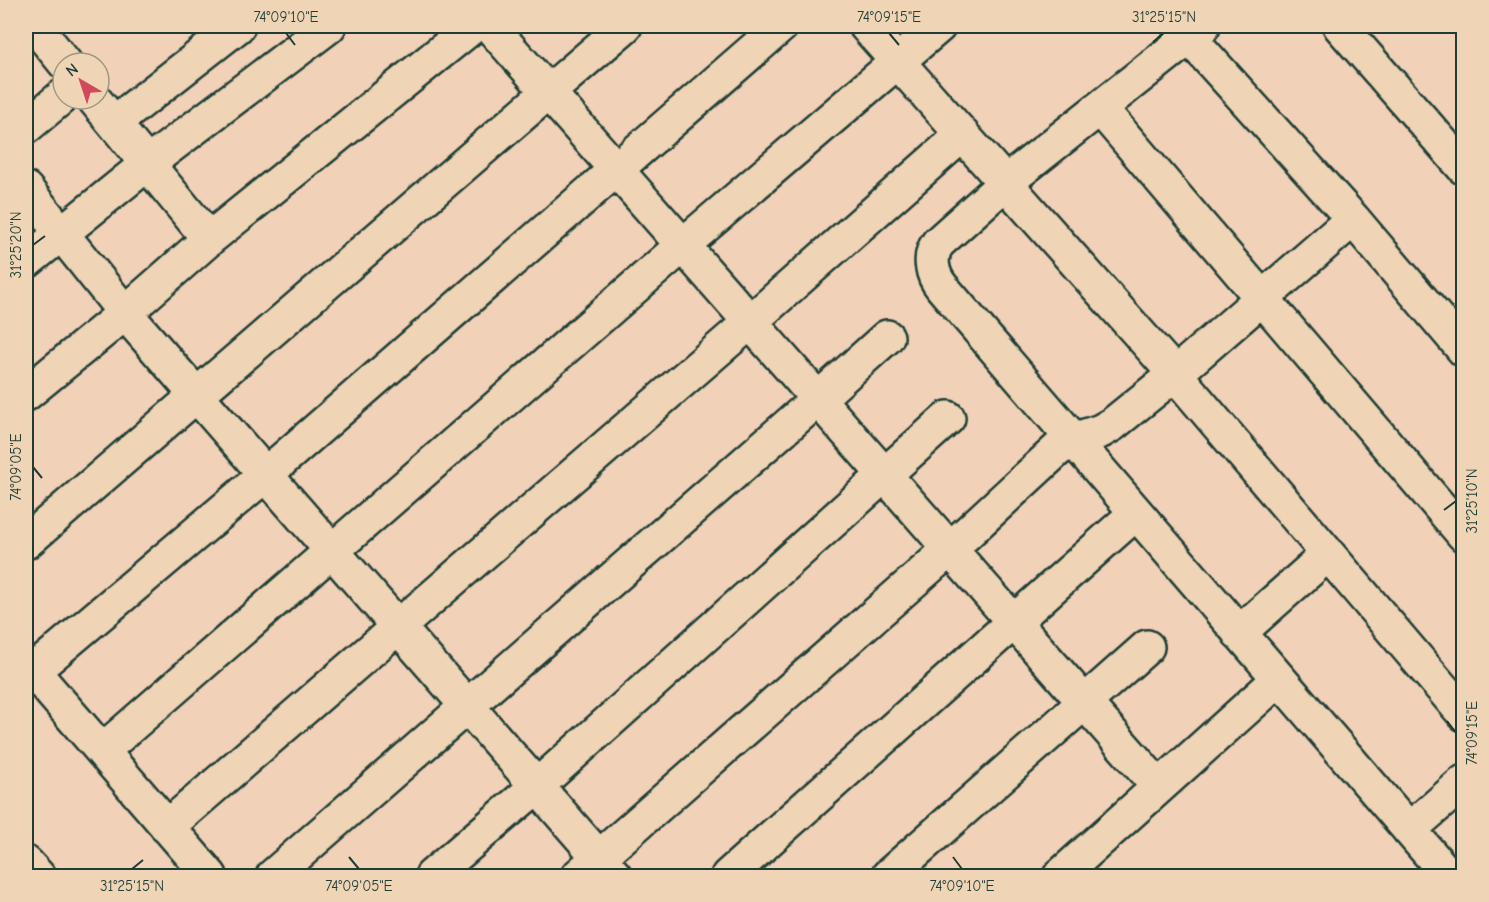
<svg xmlns="http://www.w3.org/2000/svg" width="1489" height="902" viewBox="0 0 1489 902" font-family="'Comic Neue',sans-serif">
<rect width="100%" height="100%" fill="#f2d1b9"/>
<filter id="ink" filterUnits="userSpaceOnUse"><feTurbulence type="fractalNoise" baseFrequency=".0167" numOctaves="2"/><feDisplacementMap in="SourceGraphic" scale="12" xChannelSelector="R" yChannelSelector="G"/><feConvolveMatrix kernelMatrix="1 2 1 2 8 2 1 2 1" color-interpolation-filters="sRGB"/></filter>
<g filter="url(#ink)">
<g fill="none" stroke-linecap="round" stroke-linejoin="round">
<defs>
<path id="minor" d="M35 26 65 63
M490 26 1159 787
M866 26 1175 374 1464 714
M1179 26 1353 219 1464 350
M1203 26 1005 183 938 243C928 257 932 275 942 287L1449 876
M1340 26 1464 168
M94 99 209 239
M1100 108 1464 535
M114 123 238 26
M26 127 63 96
M26 189 125 313 615 876
M26 262 147 164 329 26
M26 394 125 313 209 239 473 26
M26 542 625 26
M1239 633 1328 554
M26 663 210 876
M33 671 265 475 781 26
M102 751 683 245 939 26
M167 827 750 322 962 135
M1409 830 1464 782
M26 863 38 876
M273 876 818 399 887 337
M432 876 537 786 948 418
M578 876 950 549 1058 449 1073 440 1101 431 1113 424 1175 374 1353 219
M728 876 1136 513
M888 876 1147 647
M1060 876 1279 679"/>
</defs>
<!-- minor casing -->
<use href="#minor" stroke="#1f3d34" stroke-width="38"/>
<!-- minor -->
<use href="#minor" stroke="#efd4b6" stroke-width="33"/>
</g>
</g>
<!-- ticks -->
<path fill="none" stroke="#1f3d34" stroke-width="2" d="M286 33 295 45M889 33 899 45M1153 42 1164 33M33 245 45 236M33 467 42 478M1444 510 1456 501M1447 721 1456 733M349 857 359 869M953 857 962 869M132 869 143 860"/>
<!-- margin -->
<rect width="1489" height="902" fill="none" stroke="#efd4b6" stroke-width="66"/>
<!-- north arrow -->
<g transform="translate(81 81) rotate(321)"><circle r="28" fill="#efd4b6" stroke="#9c9882" stroke-width="1.5"/>
<path d="M0-4.5L10 22L0 15L-10 22Z" fill="#d1495b"/>
<text y="-9" font-size="16" font-weight="bold" text-anchor="middle" fill="#1f3d34">N</text>
</g>
<rect x="33" y="33" width="1423" height="836" fill="none" stroke="#1f3d34" stroke-width="2"/>
<g font-size="15" text-anchor="middle" fill="#1f3d34">
<text x="286" y="22">74°09'10"E</text>
<text x="889" y="22">74°09'15"E</text>
<text x="1164" y="22">31°25'15"N</text>
<text transform="translate(16 245) rotate(-90)" y="5">31°25'20"N</text>
<text transform="translate(16 467) rotate(-90)" y="5">74°09'05"E</text>
<text transform="translate(1472 501) rotate(-90)" y="5">31°25'10"N</text>
<text transform="translate(1472 733) rotate(-90)" y="5">74°09'15"E</text>
<text x="132" y="891">31°25'15"N</text>
<text x="359" y="891">74°09'05"E</text>
<text x="962" y="891">74°09'10"E</text>
</g>
</svg>
